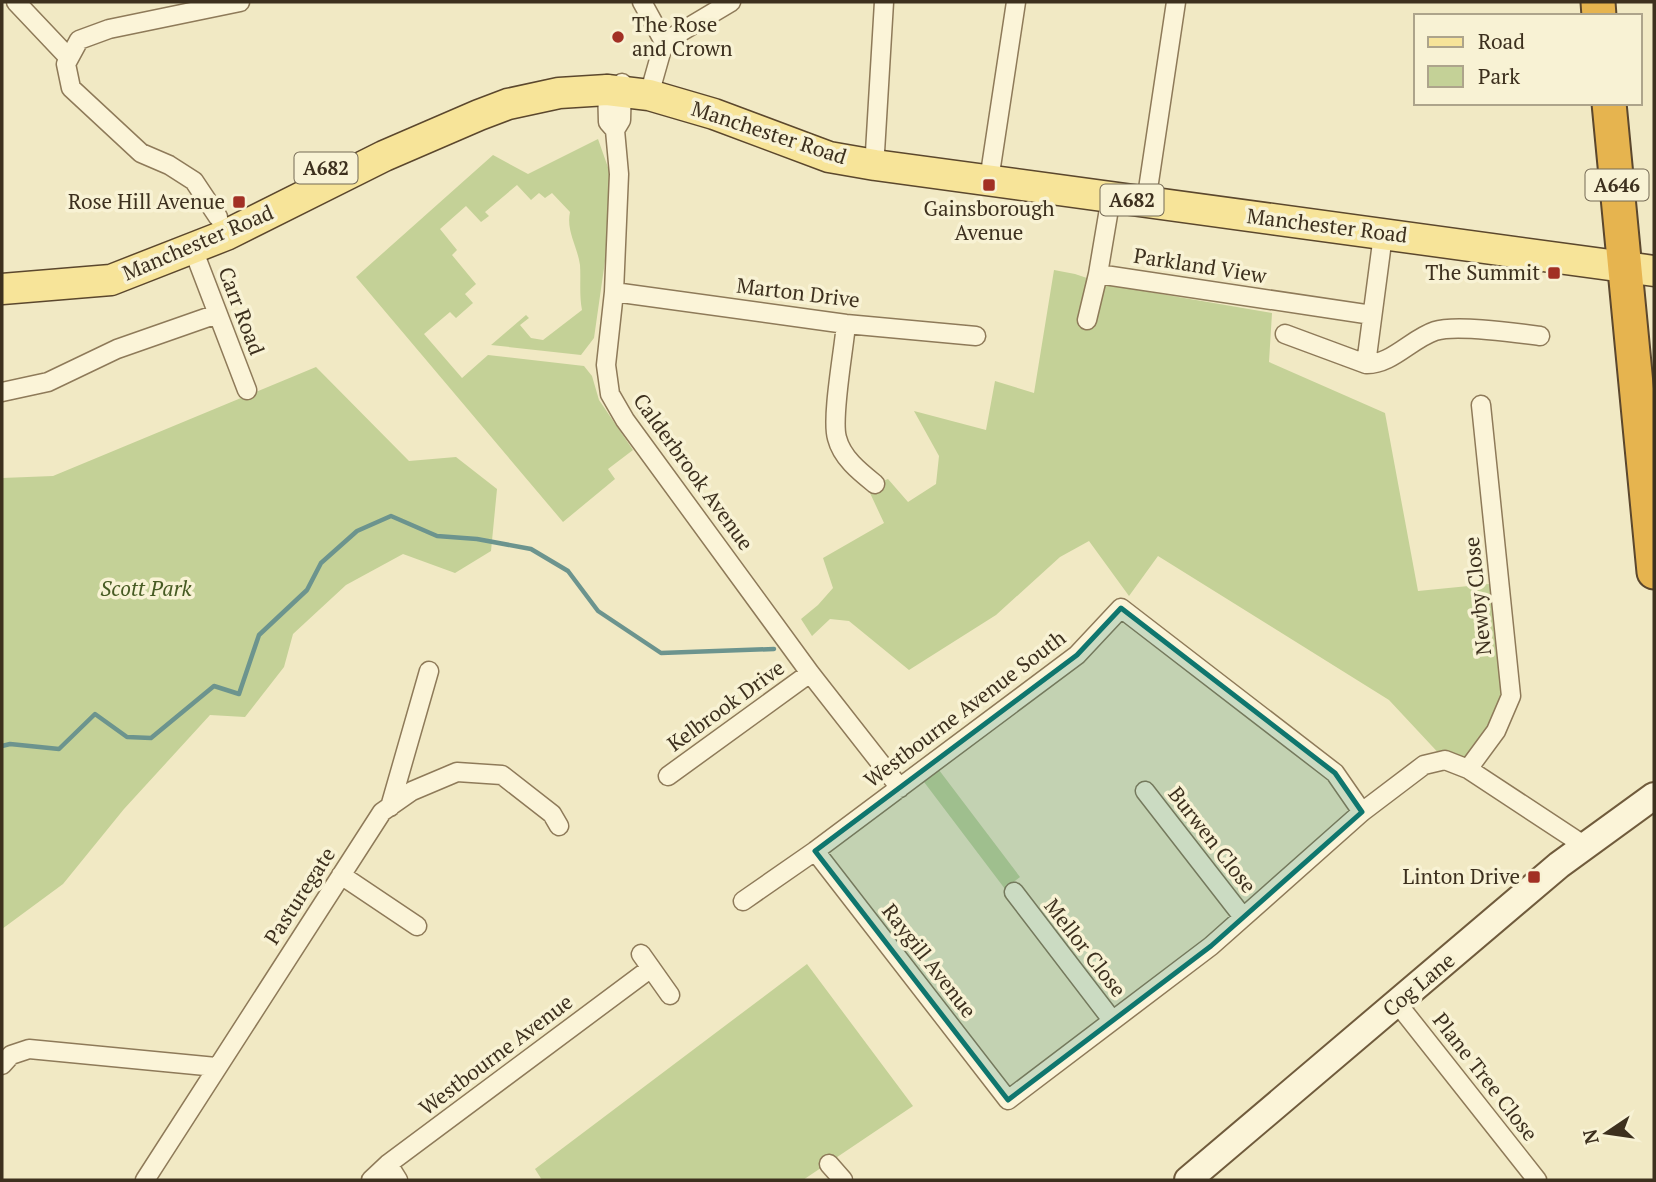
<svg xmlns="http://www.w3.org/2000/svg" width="1656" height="1182" viewBox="0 0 1656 1182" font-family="'PT Serif',serif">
<rect width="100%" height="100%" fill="#f1e9c4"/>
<!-- green -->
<path fill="#c4d197" d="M598 139 611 176 612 212 594 338 581 355 491 345 526 315 529 318 520 325 531 338 543 340 582 310C579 295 581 280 580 265 577 245 566 231 570 212L552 193 545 198 539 193 531 200 517 185 485 212 489 216 481 222 466 206 440 229 457 250 452 255 476 284 465 294 473 303 456 318 450 312 424 334 462 378 488 355 584 366 592 376 599 400 633 450 608 469 615 479 563 522 356 277 493 155 528 174Z
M1054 270 1075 274 1108 285 1272 313 1269 362 1385 413 1418 591 1499 583 1511 696 1468 769 1445 760 1389 700 1158 556 1129 596 1089 541 1060 557 996 615 909 670 849 621 830 619 812 636 801 619 818 605 833 588 823 558 884 523 870 493 875 484 888 479 908 502 936 484 939 456 914 411 986 430 995 381 1034 393Z
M316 367 409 461 456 457 497 489 491 551 455 573 403 554 346 585 293 634 284 667 245 717 210 715 124 809 63 884 2 929V478L53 476Z
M939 770 1020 877 1005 889 924 782Z
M807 964 913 1106 803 1180H542L535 1169Z"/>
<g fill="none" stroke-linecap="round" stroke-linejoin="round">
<!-- stream -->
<path stroke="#6c948e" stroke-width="4.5" d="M2 746 10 744 59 749 95 714 127 737 151 738 214 686 239 694 259 635 307 590 321 563 357 531 391 516 437 536 477 539 531 549 568 571 598 611 661 653 774 649"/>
<defs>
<path id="street" d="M16 2 69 58
M642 2 664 42
M607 84 608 122 615 130 619 174 614 292 606 365 610 394 625 420 810 673 900 788
M649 95 664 42 731 2
M615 130 621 120 622 83
M875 152 884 2
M991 167 1016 2
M1148 189 1176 2
M1111 197 1098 274 1372 315
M218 217 194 181 169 165 141 153 71 88 66 64 79 40 109 29 240 2
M193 249 247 390
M614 292 846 324 976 336
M1087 320 1098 274
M846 324C844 349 831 418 837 438 842 458 860 472 875 484
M1285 334 1366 364 1383 235
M1366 364C1391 365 1411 339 1435 331 1456 324 1517 333 1540 336
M2 392 48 382 117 349 217 314
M1468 769 1496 731 1511 696 1481 405
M668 776 810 673
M1145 791 1243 917
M390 807 429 671
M815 851 1008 1100 1211 946 1362 812 1424 765 1445 760 1468 769 1585 846
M341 875 417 926
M1014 892 1112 1020
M743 901 815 851 1077 655 1121 608 1335 773 1362 812
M641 954 670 995
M1397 1003 1537 1180
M2 1065 11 1055 29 1049 216 1067
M388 1164 398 1180
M829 1164 843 1180
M145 1180 382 812 412 791 457 772 502 775 552 814 559 826
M371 1180 388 1164 651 968"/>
<path id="secondary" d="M1188 1180 1559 865 1654 796"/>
<path id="primary" d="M2 289 111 280 226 235 384 156 479 115 508 104 559 93 607 90 649 95 714 114 829 157 875 165 1654 271"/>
<path id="highway" d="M1598 2 1599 16
M1609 103 1654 572"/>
</defs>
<!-- street casing -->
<use href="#street" stroke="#8e7a59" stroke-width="21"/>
<!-- secondary casing -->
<use href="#secondary" stroke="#705b3c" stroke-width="30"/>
<!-- primary casing -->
<use href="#primary" stroke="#5b472d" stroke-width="33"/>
<!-- highway casing -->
<use href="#highway" stroke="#5b472d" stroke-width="37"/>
<!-- street -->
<use href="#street" stroke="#fbf4d8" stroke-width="18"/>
<!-- secondary -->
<use href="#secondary" stroke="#fbf4d8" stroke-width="26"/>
<!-- primary -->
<use href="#primary" stroke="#f7e499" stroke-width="30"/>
<!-- highway -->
<use href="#highway" stroke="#e6b44f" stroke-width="33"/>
</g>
<!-- marked area -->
<path fill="#0f766e" fill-opacity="0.2" stroke="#0f766e" stroke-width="5" stroke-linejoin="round" d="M1121 608 1335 773 1362 812 1211 946 1008 1100 815 851 1077 655Z"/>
<!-- markers -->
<g fill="#a23024" stroke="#f8f2d4" stroke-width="2.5">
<circle cx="618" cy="37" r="7"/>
<rect x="982" y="178" width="14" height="14" rx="3.5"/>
<rect x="232" y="195" width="14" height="14" rx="3.5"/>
<rect x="1547" y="266" width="14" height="14" rx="3.5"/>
<rect x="1527" y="870" width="14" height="14" rx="3.5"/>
</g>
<g text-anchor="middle" stroke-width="7" stroke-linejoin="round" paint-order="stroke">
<!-- shield labels -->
<g fill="#f8f2d4" stroke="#756a55" stroke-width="2">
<rect x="294.5" y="152.5" width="63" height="31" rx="5"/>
<rect x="1585.5" y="169.5" width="63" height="31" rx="5"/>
<rect x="1100.5" y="184.5" width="63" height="31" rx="5"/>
</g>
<g font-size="19" font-weight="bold" fill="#3d301e">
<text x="326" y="175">A682</text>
<text x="1617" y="192">A646</text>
<text x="1132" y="207">A682</text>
</g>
<!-- poi labels -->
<g font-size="21" fill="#3d301e" stroke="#f8f2d4" text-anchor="end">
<text x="632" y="32" text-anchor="start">The Rose<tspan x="632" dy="24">and Crown</tspan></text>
<text x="225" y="209">Rose Hill Avenue</text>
<text x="989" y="216" text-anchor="middle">Gainsborough<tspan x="989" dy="24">Avenue</tspan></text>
<text x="1540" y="280">The Summit</text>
<text x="1520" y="884">Linton Drive</text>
</g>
<!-- street labels -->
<g font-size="21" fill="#3d301e" stroke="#f8f2d4">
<text transform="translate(769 133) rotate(18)" y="7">Manchester Road</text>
<text transform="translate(1327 226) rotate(7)" y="7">Manchester Road</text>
<text transform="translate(198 243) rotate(-23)" y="7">Manchester Road</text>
<text transform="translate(1200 266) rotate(9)" y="7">Parkland View</text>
<text transform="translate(798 293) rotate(7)" y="7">Marton Drive</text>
<text transform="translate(241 311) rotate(69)" y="7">Carr Road</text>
<text transform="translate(693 472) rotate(54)" y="7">Calderbrook Avenue</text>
<text transform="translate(1478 596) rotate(-96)" y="7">Newby Close</text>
<text transform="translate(726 706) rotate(-36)" y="7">Kelbrook Drive</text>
<text transform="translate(965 709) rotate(-37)" y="7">Westbourne Avenue South</text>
<text transform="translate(1212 840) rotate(52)" y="7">Burwen Close</text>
<text transform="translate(300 896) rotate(-57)" y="7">Pasturegate</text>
<text transform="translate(1085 948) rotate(52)" y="7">Mellor Close</text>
<text transform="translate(929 961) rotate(52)" y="7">Raygill Avenue</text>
<text transform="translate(1419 985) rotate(-40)" y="7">Cog Lane</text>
<text transform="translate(496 1055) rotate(-37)" y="7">Westbourne Avenue</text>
<text transform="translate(1485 1077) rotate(52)" y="7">Plane Tree Close</text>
</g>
<!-- park labels -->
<g font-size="21" font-style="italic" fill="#475b23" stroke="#f8f2d4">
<text x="146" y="596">Scott Park</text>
</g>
</g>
<!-- border -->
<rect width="1656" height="1182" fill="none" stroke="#3d301e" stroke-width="7"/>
<!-- legend -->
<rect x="1414" y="14" width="228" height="91" fill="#f8f2d4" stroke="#ada48b" stroke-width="2"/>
<rect x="1428" y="37" width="35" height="10" fill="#f7e499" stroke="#ada48b" stroke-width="2"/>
<text x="1478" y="49" font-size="21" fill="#3d301e">Road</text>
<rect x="1428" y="66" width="35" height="21" fill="#c4d197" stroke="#ada48b" stroke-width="2"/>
<text x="1478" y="84" font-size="21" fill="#3d301e">Park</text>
<!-- north arrow -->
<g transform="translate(1607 1133) rotate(257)" stroke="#f8f2d4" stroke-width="5" paint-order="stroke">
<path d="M0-5L12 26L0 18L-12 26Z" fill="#3d301e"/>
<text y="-10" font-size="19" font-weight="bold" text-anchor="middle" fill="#3d301e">N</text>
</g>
</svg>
